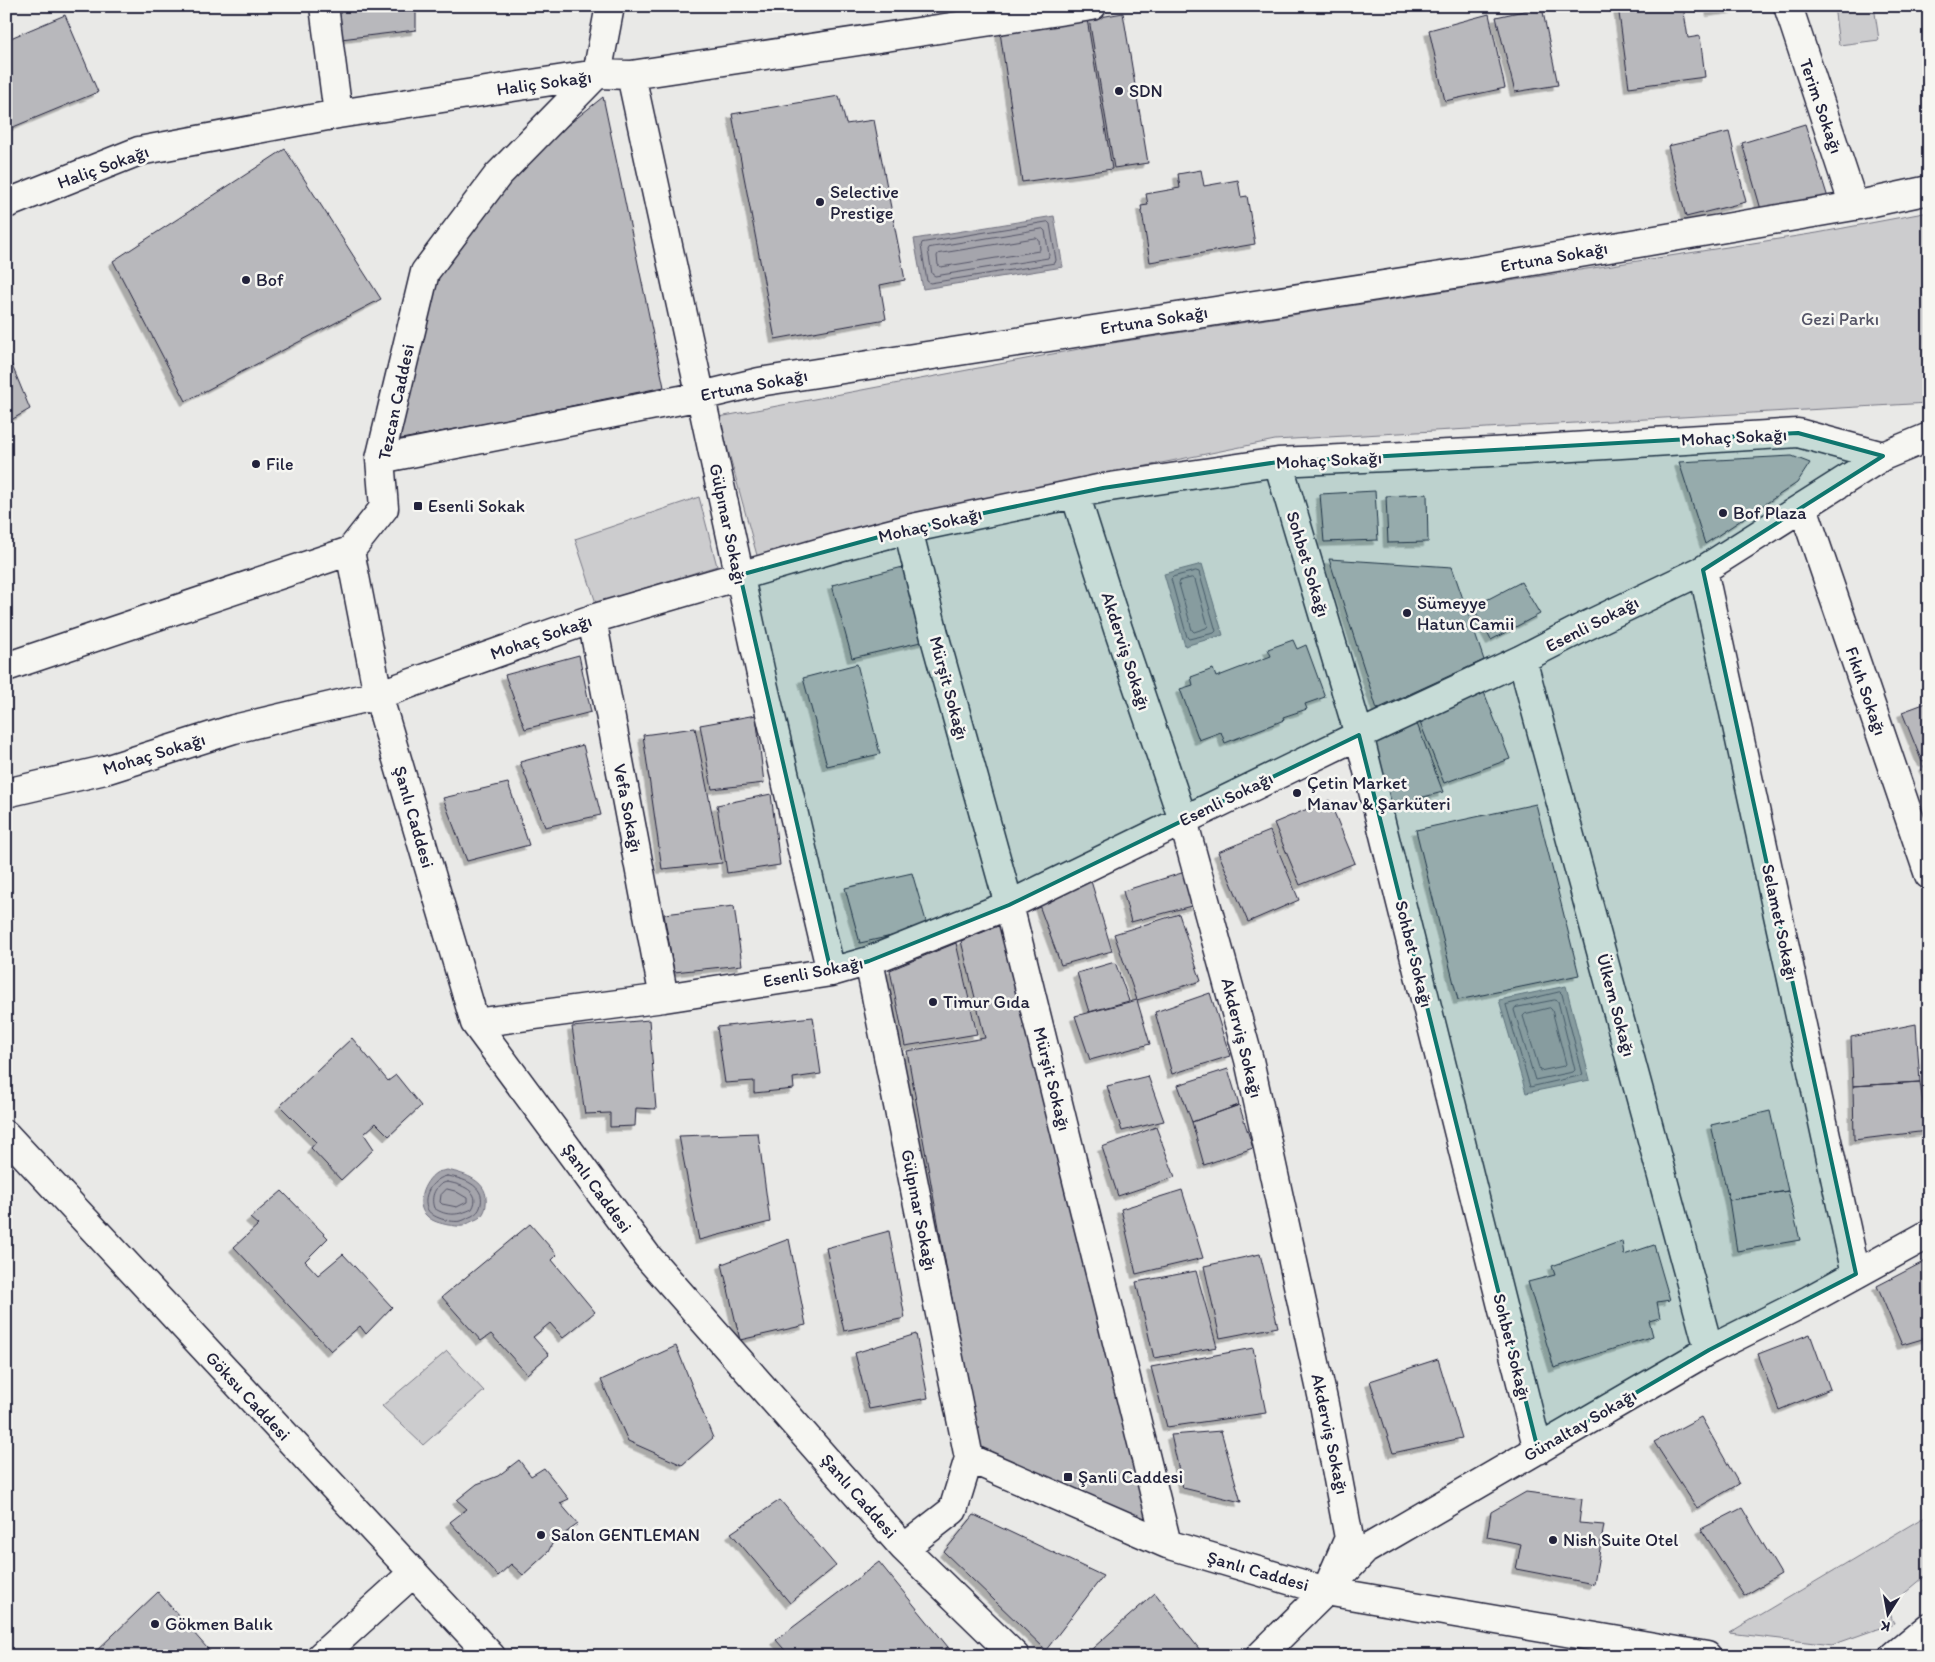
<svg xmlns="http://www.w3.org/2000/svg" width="1935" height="1662" viewBox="0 0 1935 1662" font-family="Itim,sans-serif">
<defs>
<filter id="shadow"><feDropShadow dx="-4.5" dy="4.5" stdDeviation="0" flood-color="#0004"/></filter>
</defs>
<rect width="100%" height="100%" fill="#e9e9e7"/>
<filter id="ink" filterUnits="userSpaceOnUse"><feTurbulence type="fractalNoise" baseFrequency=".02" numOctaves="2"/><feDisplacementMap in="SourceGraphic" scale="10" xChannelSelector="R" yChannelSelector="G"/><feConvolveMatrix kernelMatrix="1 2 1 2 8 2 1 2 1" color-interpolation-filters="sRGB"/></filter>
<g filter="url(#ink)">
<!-- green -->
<path fill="#ccccce" stroke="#777784" d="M1834 6H1874L1879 40 1839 45Z
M1929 212V403L1275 440 1102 475 758 559 719 417 1100 345 1817 233Z
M699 497 717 566 596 603 575 539Z
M447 1351 484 1391 423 1445 382 1406Z
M1929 1514V1573L1888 1607 1894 1623 1832 1645 1729 1633Z"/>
<!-- water -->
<path fill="#a5a5ac" stroke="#71717f" d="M1054 216 1063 267 923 289 914 239Z
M1202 564 1223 635 1185 646 1164 574Z
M1566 986 1590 1080 1526 1093 1499 1000Z
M447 1170C466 1174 489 1181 486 1204 486 1210 482 1217 477 1219 472 1221 467 1224 463 1226 458 1227 452 1225 448 1225 440 1223 433 1222 427 1216 414 1205 424 1181 436 1173 439 1171 444 1171 447 1170Z"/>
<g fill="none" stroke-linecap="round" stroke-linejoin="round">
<!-- shore -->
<path stroke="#565668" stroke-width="1" d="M1048 222 1050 224 1056 260 1055 263 930 283 927 281 921 246 922 243Z
M1043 229 1045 231 1049 255 1048 258 935 276 932 274 928 250 929 248Z
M1036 238 1039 240 1040 249 1039 251 941 267 938 265 937 256 938 254Z
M1196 571 1199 572 1216 631 1214 633 1189 639 1187 637 1171 579 1173 577Z
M1192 578 1195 580 1208 626 1206 628 1194 632 1192 630 1179 584 1180 581Z
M1560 992 1562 994 1583 1075 1530 1087 1506 1005Z
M1555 1000 1558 1001 1575 1070 1573 1072 1535 1080 1514 1010 1515 1008Z
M1550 1008 1552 1010 1566 1064 1564 1066 1540 1071 1523 1016 1525 1014Z
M447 1176C462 1178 485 1185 481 1204 480 1210 477 1213 472 1216 469 1217 465 1220 461 1221 452 1223 430 1218 427 1208 422 1194 434 1178 447 1176Z
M447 1182C460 1184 483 1191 472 1209 459 1215 447 1217 434 1208 430 1197 435 1184 447 1182Z
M447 1189 455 1191 467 1198V1202L457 1207 442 1204 440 1202 441 1195Z"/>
</g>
<!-- building -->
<path fill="#b8b8bc" stroke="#22223b" filter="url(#shadow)" d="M338 6H416V30L341 39Z
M1618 6H1683L1688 38 1700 36 1705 77 1629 87Z
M1710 6H1757L1711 12Z
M1542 7 1558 85 1515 92 1496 17Z
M1123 13 1148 163 1114 168 1089 19Z
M1489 14 1505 88 1445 101 1429 30Z
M65 15 98 92 6 130V40Z
M1087 19 1112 169 1022 182 1000 32Z
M839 96 846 124 874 120 905 280 880 285 886 319 775 339 732 114Z
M603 97 664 387 483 424 396 440 435 278 501 186 548 141Z
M1805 124 1828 198 1762 213 1742 143Z
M1729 132 1746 202 1686 217 1668 146Z
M285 149 381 299 186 401 113 261Z
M1201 170 1204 186 1238 180 1241 197 1247 196 1255 244 1150 262 1141 206 1148 205 1146 194 1180 188 1178 174Z
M6 351 30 409 6 423Z
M1792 456 1810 463 1797 483 1705 544 1679 462Z
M1375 491 1378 540 1324 542 1320 494Z
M1427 494 1428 542 1388 543 1386 496Z
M1329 559 1452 567 1484 660 1377 709Z
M903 567 925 641 852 658 832 585Z
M1521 582 1540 614 1491 640 1473 607Z
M1293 640 1297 649 1306 645 1325 697 1305 704 1307 709 1283 717 1284 720 1225 743 1221 732 1199 740 1180 689 1193 685 1191 677 1213 669 1216 677 1271 656 1268 649Z
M579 655 591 712 525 729 505 675Z
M857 664 880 754 827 766 803 678Z
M1482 687 1510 759 1444 783 1417 715Z
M1929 702V760L1922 762 1902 712Z
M756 715 764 783 712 789 700 725Z
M1414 716 1443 792 1380 808 1363 737Z
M695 728 722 863 662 869 643 735Z
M583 745 601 815 545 827 520 762Z
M1929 764V778L1923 766Z
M508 783 529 845 467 861 443 798Z
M771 794 780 865 727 873 717 805Z
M1329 800 1355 863 1300 885 1274 823Z
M1536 804 1579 975 1458 1000 1416 830Z
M1270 831 1299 900 1248 922 1218 852Z
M1088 871 1112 951 1061 965 1036 897Z
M1185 872 1195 905 1131 922 1123 891Z
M912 873 928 928 860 943 845 888Z
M734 906 742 965 674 972 664 914Z
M1179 914 1201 981 1137 1000 1114 934Z
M1003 924 1154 1533 980 1453 907 1051 985 1038 961 941Z
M956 943 977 1034 905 1046 890 970Z
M1115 962 1129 1001 1089 1012 1077 973Z
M1210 993 1230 1056 1172 1074 1155 1012Z
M1137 1000 1150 1044 1090 1060 1075 1016Z
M813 1017 821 1074 793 1078 794 1089 754 1093V1081L725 1083 717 1027Z
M649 1020 656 1109 636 1108 635 1126 610 1127V1113L585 1114 572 1027Z
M1916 1024 1920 1082 1853 1086 1851 1037Z
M352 1038 388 1081 396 1075 421 1106 389 1136 376 1123 364 1134 374 1149 341 1180 311 1148 316 1142 280 1106Z
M1228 1069 1239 1105 1192 1122 1178 1085Z
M1148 1076 1164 1121 1122 1131 1107 1086Z
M1920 1082 1927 1131 1854 1140 1853 1086Z
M1239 1105 1253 1148 1204 1165 1192 1122Z
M1770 1111 1788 1191 1729 1200 1711 1125Z
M1156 1127 1175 1177 1118 1196 1102 1147Z
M758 1133 770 1222 699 1240 679 1136Z
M1182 1190 1203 1258 1136 1274 1121 1209Z
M282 1191 328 1238 305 1261 318 1275 343 1254 392 1307 366 1334 360 1326 331 1351 234 1247 258 1225 250 1218Z
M1788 1191 1800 1240 1737 1251 1729 1200Z
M530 1224 557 1255 552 1260 595 1312 563 1338 550 1323 533 1337 549 1355 527 1374 491 1334 481 1341 442 1297Z
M889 1231 905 1318 844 1331 826 1248Z
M789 1239 806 1325 740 1340 722 1264Z
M1622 1241 1624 1255 1654 1245 1670 1300 1657 1302 1660 1318 1649 1321 1653 1336 1554 1368 1528 1282 1555 1275 1552 1266Z
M1260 1254 1278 1327 1220 1338 1204 1266Z
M1929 1259V1337L1902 1345 1877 1286Z
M1196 1271 1217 1347 1154 1358 1136 1282Z
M916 1334 928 1398 869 1409 855 1353Z
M1810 1334 1830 1389 1779 1410 1758 1354Z
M676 1346 713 1438 682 1465 628 1441 601 1380Z
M1253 1348 1266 1413 1167 1427 1151 1367Z
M1438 1359 1462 1438 1393 1453 1370 1381Z
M1701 1417 1739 1484 1697 1508 1654 1442Z
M1221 1431 1241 1502 1183 1488 1171 1435Z
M519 1460 531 1476 544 1468 569 1499 560 1503 578 1524 553 1542 548 1552 523 1575 511 1564 498 1576 450 1522 467 1509 457 1500 477 1484 498 1476Z
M1526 1492 1582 1499 1579 1523 1604 1525 1594 1584 1516 1569 1521 1544 1487 1537 1491 1512Z
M780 1500 836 1566 790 1603 731 1533Z
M1742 1508 1781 1574 1744 1596 1701 1529Z
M974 1515 1103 1576 1046 1650 944 1552Z
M879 1562 948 1647 931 1656H790L776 1640Z
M158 1592 214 1656H91Z
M1155 1593 1200 1650 1194 1656H1084Z
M948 1647 956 1656H937Z"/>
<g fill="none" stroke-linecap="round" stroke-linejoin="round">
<defs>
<path id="street" d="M324 6 338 114
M1788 6 1854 206
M631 75 762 679 831 972
M6 204 139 151 338 114 597 74 631 75 1092 6
M380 459 701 396 759 382 1480 270 1854 206 1929 190
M1278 462 1359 735 1538 1450
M1075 494 1118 629 1183 820 1249 1060 1324 1404 1349 1538 1326 1591
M1803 507 1929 875
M908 529 935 638 1009 905 1167 1544
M350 551 378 695 475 1023 647 1256 904 1548 953 1510 969 1458 869 961
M1703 570 1856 1274
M592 619 664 998
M1522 659 1709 1350
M6 667 350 551 384 508 380 459 425 272 498 175 597 74 610 6
M6 793 105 770 234 729 378 695 592 619 839 547 908 529 1103 488 1278 462 1492 452 1798 433 1883 456
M475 1023 664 998 831 972 869 961 1009 905 1359 735 1522 659 1584 627 1703 570 1883 456 1929 437
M6 1135 491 1656
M969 1458 1167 1544 1326 1591 1707 1656
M904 1548 1015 1656
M321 1656 413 1573
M1260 1656 1326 1591 1365 1550 1709 1350 1809 1300 1929 1234
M1894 1656 1929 1627"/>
</defs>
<!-- street casing -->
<use href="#street" stroke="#22223b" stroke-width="31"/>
<!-- street -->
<use href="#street" stroke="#f6f6f2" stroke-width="28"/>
</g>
</g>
<!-- marked area -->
<path fill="#0f766e" fill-opacity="0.2" stroke="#0f766e" stroke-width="4" stroke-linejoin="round" d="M1798 433 1883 456 1703 570 1856 1274 1709 1350 1538 1450 1359 735 1009 905 869 961 831 972 740 575 908 529 1103 488 1278 462Z"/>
<!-- markers -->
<g fill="#22223b" stroke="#f6f6f2" stroke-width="2">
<circle cx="1119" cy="91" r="5"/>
<circle cx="820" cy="202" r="5"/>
<circle cx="246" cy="280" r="5"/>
<circle cx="256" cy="464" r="5"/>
<rect x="413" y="501" width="10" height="10" rx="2.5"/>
<circle cx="1723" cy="513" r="5"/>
<circle cx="1407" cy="613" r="5"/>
<circle cx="1297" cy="793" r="5"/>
<circle cx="933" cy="1002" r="5"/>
<rect x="1063" y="1472" width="10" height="10" rx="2.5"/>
<circle cx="541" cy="1535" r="5"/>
<circle cx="1553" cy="1540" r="5"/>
<circle cx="155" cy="1624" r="5"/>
</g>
<g text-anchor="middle" stroke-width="5" stroke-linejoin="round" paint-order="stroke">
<!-- street labels -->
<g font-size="18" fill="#22223b" stroke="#f6f6f2">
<text transform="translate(544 83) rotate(-8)" y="6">Haliç Sokağı</text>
<text transform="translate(1821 106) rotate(71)" y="6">Terim Sokağı</text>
<text transform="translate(103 167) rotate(-20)" y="6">Haliç Sokağı</text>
<text transform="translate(1554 257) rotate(-10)" y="6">Ertuna Sokağı</text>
<text transform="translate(1154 320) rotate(-9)" y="6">Ertuna Sokağı</text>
<text transform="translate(754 385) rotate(-11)" y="6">Ertuna Sokağı</text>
<text transform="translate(396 402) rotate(-78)" y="6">Tezcan Caddesi</text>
<text transform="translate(1734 437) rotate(-3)" y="6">Mohaç Sokağı</text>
<text transform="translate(1329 460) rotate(-3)" y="6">Mohaç Sokağı</text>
<text transform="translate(728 524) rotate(78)" y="6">Gülpınar Sokağı</text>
<text transform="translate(930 525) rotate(-13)" y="6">Mohaç Sokağı</text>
<text transform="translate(1308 564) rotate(73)" y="6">Sohbet Sokağı</text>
<text transform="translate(1592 624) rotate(-27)" y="6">Esenli Sokağı</text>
<text transform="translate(541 637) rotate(-19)" y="6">Mohaç Sokağı</text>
<text transform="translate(1126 651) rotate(72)" y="6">Akderviş Sokağı</text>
<text transform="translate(949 688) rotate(75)" y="6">Mürşit Sokağı</text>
<text transform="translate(1866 691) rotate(71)" y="6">Fıkıh Sokağı</text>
<text transform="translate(154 754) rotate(-17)" y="6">Mohaç Sokağı</text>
<text transform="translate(1226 799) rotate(-26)" y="6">Esenli Sokağı</text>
<text transform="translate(628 808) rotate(79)" y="6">Vefa Sokağı</text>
<text transform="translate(414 817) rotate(74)" y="6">Şanlı Caddesi</text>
<text transform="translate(1780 922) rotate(78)" y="6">Selamet Sokağı</text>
<text transform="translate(1414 954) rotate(76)" y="6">Sohbet Sokağı</text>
<text transform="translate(813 972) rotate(-11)" y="6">Esenli Sokağı</text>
<text transform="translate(1616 1005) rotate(75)" y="6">Ülkem Sokağı</text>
<text transform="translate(1242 1038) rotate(76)" y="6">Akderviş Sokağı</text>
<text transform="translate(1052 1079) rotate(76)" y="6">Mürşit Sokağı</text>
<text transform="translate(597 1188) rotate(54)" y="6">Şanlı Caddesi</text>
<text transform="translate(919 1210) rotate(79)" y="6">Gülpınar Sokağı</text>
<text transform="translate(1512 1347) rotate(76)" y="6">Sohbet Sokağı</text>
<text transform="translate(248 1396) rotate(47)" y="6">Göksu Caddesi</text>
<text transform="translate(1580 1425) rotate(-30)" y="6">Günaltay Sokağı</text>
<text transform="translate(1330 1434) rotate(78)" y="6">Akderviş Sokağı</text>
<text transform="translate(859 1496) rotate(49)" y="6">Şanlı Caddesi</text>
<text transform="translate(1258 1571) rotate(16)" y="6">Şanlı Caddesi</text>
</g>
<!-- poi labels -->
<g font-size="18" fill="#22223b" stroke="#f6f6f2" text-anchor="start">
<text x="1129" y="97">SDN</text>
<text x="830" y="198">Selective<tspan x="830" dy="21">Prestige</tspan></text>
<text x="256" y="286">Bof</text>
<text x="266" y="470">File</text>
<text x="428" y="512">Esenli Sokak</text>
<text x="1733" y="519">Bof Plaza</text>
<text x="1417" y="609">Sümeyye<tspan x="1417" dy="21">Hatun Camii</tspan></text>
<text x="1307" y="789">Çetin Market<tspan x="1307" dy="21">Manav &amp; Şarküteri</tspan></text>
<text x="943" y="1008">Timur Gıda</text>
<text x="1078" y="1483">Şanli Caddesi</text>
<text x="551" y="1541">Salon GENTLEMAN</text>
<text x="1563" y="1546">Nish Suite Otel</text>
<text x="165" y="1630">Gökmen Balık</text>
</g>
<!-- park labels -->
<g font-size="18" fill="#555567" stroke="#f6f6f2">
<text x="1840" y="325">Gezi Parkı</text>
</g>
</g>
<!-- margin -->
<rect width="1935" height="1662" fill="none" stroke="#f6f6f2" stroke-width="25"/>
<rect x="12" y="12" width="1910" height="1637" fill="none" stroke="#22223b" stroke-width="2" filter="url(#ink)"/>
<!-- north arrow -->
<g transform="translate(1888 1614) rotate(191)" stroke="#f6f6f2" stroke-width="4" paint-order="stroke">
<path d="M0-4L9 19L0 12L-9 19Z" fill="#22223b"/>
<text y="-8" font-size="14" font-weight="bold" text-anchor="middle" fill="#22223b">K</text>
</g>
</svg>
